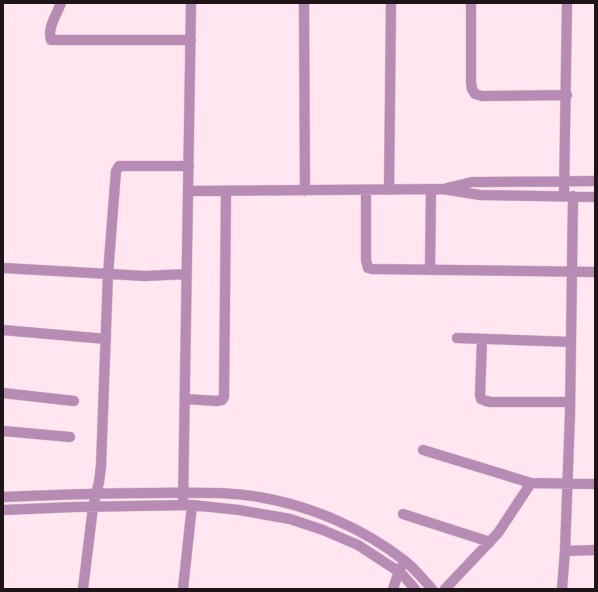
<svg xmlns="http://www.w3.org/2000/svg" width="598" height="592" viewBox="0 0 598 592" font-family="'IBM Plex Serif',serif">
<rect width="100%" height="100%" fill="#ffe6f0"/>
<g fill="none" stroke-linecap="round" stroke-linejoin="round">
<defs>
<path id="minor" d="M61 3C57 14 47 28 51 40H191
M304 3 305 191
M471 3V82L472 89 475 94 482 96 567 95
M447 188 472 182H483L595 181
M366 190V260L368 268 372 269 595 272
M389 190 391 3
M189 191 443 189 480 195 595 197
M564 196 567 3
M3 268 145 276 187 274
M430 270 431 189
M3 330 106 339
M457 338 571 342
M482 339 480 395 481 399 486 401 491 402H570
M3 393 74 401
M185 399 217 401 222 400 224 397 226 191
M3 431 70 437
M423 450 531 483
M3 497C52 495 102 493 151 493 187 493 224 491 259 497 311 506 363 528 405 561 415 569 423 579 432 589
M183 505 191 3
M3 510 75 507 192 505 239 510 290 519 323 530 358 545 401 573 415 589
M403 514 490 542
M565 551 595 550
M83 589 93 507 99 482 101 466 108 274 116 171 119 166H189
M183 589 192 505
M393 589 399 571 401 567
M445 589 498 533 531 483 595 484
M562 589 565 551 570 414 573 196"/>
</defs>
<!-- minor casing -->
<use href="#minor" stroke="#dbc5ce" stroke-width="11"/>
<!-- minor -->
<use href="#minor" stroke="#b88bb5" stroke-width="10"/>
</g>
<!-- border -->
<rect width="598" height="592" fill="none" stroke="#1f1519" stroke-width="8"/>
</svg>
